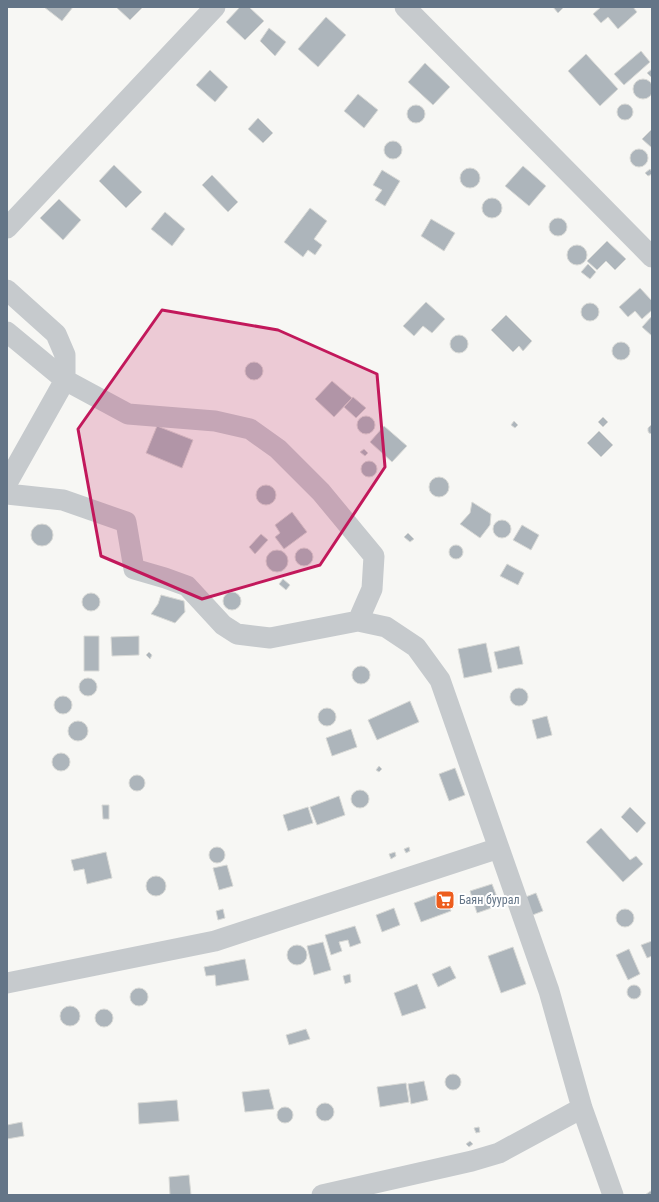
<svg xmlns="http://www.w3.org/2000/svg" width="659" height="1202" viewBox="0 0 659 1202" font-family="'Roboto Condensed',sans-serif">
<rect width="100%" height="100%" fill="#f7f7f4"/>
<!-- building -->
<path fill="#adb5bb" stroke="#d8d9d6" d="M44 7H73L62 21Z
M116 7H143L130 20Z
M240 7H249L264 21 245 40 226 22Z
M553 7H564L558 13Z
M601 7H633L637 12 618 29 608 17 601 23 593 14Z
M326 17 346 35 318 67 298 49Z
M269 28 286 42 275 56 260 41Z
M641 51 650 62 624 85 614 74Z
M586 54 618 89 600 106 568 71Z
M425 63 450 87 433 105 408 82Z
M652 69V78L647 73Z
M210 70 228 87 215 102 196 85Z
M633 89a10 10 0 1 1 20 0a10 10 0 1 1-20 0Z
M358 94 378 110 364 128 344 111Z
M617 112a8 8 0 1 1 16 0a8 8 0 1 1-16 0Z
M407 114a9 9 0 1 1 18 0a9 9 0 1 1-18 0Z
M258 118 273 133 263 143 248 129Z
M651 130 652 131V148L642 139Z
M384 150a9 9 0 1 1 18 0a9 9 0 1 1-18 0Z
M630 158a9 9 0 1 1 18 0a9 9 0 1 1-18 0Z
M114 165 142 192 126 208 99 181Z
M523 166 546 186 529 206 505 186Z
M460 178a10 10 0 1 1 20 0a10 10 0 1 1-20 0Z
M650 169 652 172V174L648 176 645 173Z
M382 170 400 181 385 206 375 200 382 190 373 185Z
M212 175 238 202 228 212 202 185Z
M482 208a10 10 0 1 1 20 0a10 10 0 1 1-20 0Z
M59 199 81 220 63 240 40 218Z
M310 208 327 221 314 239 322 245 315 255 308 250 303 257 284 242Z
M165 212 185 229 172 246 151 229Z
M549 227a9 9 0 1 1 18 0a9 9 0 1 1-18 0Z
M431 219 455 233 444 251 421 236Z
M607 241 626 259 615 270 606 261 597 270 587 261Z
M567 255a10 10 0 1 1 20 0a10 10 0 1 1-20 0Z
M588 264 596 272 590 279 581 272Z
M640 288 652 301V310L642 319 635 311 628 317 619 307Z
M426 302 445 319 432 333 423 326 414 336 403 326Z
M581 312a9 9 0 1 1 18 0a9 9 0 1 1-18 0Z
M506 315 532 341 523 351 519 346 513 352 491 330Z
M652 316V336L642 327Z
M450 344a9 9 0 1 1 18 0a9 9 0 1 1-18 0Z
M612 351a9 9 0 1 1 18 0a9 9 0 1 1-18 0Z
M245 371a9 9 0 1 1 18 0a9 9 0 1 1-18 0Z
M332 381 352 398 334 417 315 399Z
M353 397 366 408 356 418 344 407Z
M357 425a9 9 0 1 1 18 0a9 9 0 1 1-18 0Z
M603 417 608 422 603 427 598 422Z
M514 421 518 425 515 428 511 425Z
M651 425H652V434L649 433 648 431V428Z
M157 426 193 440 182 468 146 453Z
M384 426 407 446 392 462 370 442Z
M599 431 613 445 601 457 587 443Z
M364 449 368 453 365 456 360 452Z
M361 469a8 8 0 1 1 16 0a8 8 0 1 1-16 0Z
M429 487a10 10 0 1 1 20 0a10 10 0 1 1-20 0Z
M256 495a10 10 0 1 1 20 0a10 10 0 1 1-20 0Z
M472 502 491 514 490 525 480 538 460 524 470 513Z
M292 512 307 532 284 549 275 537 280 533 275 525Z
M493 529a9 9 0 1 1 18 0a9 9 0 1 1-18 0Z
M31 535a11 11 0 1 1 22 0a11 11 0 1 1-22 0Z
M522 525 539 535 531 550 513 540Z
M408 533 414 539 410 542 404 537Z
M261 534 268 540 255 554 249 547Z
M449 552a7 7 0 1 1 14 0a7 7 0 1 1-14 0Z
M295 557a9 9 0 1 1 18 0a9 9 0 1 1-18 0Z
M266 561a11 11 0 1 1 22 0a11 11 0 1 1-22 0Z
M507 564 524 573 518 585 500 576Z
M283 579 290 585 286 590 279 584Z
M223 601a9 9 0 1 1 18 0a9 9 0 1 1-18 0Z
M82 602a9 9 0 1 1 18 0a9 9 0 1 1-18 0Z
M161 595 184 601 185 612 175 623 151 614 158 604Z
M84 636H99V671H84Z
M139 636V655L112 656 111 637Z
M486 643 492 672 464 678 458 649Z
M519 646 523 664 498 669 494 652Z
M149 652 152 655 150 659 146 655Z
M352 675a9 9 0 1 1 18 0a9 9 0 1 1-18 0Z
M79 687a9 9 0 1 1 18 0a9 9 0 1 1-18 0Z
M510 697a9 9 0 1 1 18 0a9 9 0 1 1-18 0Z
M54 705a9 9 0 1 1 18 0a9 9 0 1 1-18 0Z
M410 701 419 722 377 740 368 720Z
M318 717a9 9 0 1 1 18 0a9 9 0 1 1-18 0Z
M547 716 552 735 537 739 532 720Z
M68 731a10 10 0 1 1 20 0a10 10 0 1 1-20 0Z
M351 729 357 747 332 756 326 738Z
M52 762a9 9 0 1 1 18 0a9 9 0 1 1-18 0Z
M379 766 382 769 379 772 376 770Z
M455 768 465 795 449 801 439 774Z
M129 783a8 8 0 1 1 16 0a8 8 0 1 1-16 0Z
M351 799a9 9 0 1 1 18 0a9 9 0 1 1-18 0Z
M339 796 345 815 317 825 310 807Z
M102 805H109V819H103Z
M308 807 313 823 288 831 283 815Z
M630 807 646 823 637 833 621 817Z
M601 828 630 860 636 856 643 864 623 882 586 842Z
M209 855a8 8 0 1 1 16 0a8 8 0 1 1-16 0Z
M409 847 410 851 406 853 404 849Z
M106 852 112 878 87 884 84 869 74 871 71 860Z
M395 852 396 856 391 859 389 854Z
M227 865 233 886 219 890 213 868Z
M146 886a10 10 0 1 1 20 0a10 10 0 1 1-20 0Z
M492 884 500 905 477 913 470 891Z
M444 892 451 911 421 922 414 903Z
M536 893 543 911 530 916 523 898Z
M394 908 400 925 382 932 376 915Z
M616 918a9 9 0 1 1 18 0a9 9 0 1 1-18 0Z
M223 909 225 918 218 920 216 911Z
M355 926 361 943 350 947 348 940 339 942 342 951 331 955 325 935Z
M652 941V956L647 958 641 945Z
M323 942 331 970 314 975 307 946Z
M287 955a10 10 0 1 1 20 0a10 10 0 1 1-20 0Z
M513 947 526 984 501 993 488 956Z
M629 949 640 974 628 980 616 955Z
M245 959 249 980 216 986 215 975 206 976 204 967Z
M450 966 456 978 438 987 432 974Z
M350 974 351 982 345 984 343 976Z
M417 984 426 1008 402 1016 394 993Z
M627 992a7 7 0 1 1 14 0a7 7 0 1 1-14 0Z
M130 997a9 9 0 1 1 18 0a9 9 0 1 1-18 0Z
M60 1016a10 10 0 1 1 20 0a10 10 0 1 1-20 0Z
M95 1018a9 9 0 1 1 18 0a9 9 0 1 1-18 0Z
M306 1029 310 1039 289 1045 286 1035Z
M445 1082a8 8 0 1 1 16 0a8 8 0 1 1-16 0Z
M424 1081 428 1100 411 1104 408 1084Z
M406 1083 409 1102 380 1107 377 1087Z
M269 1089 274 1109 245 1112 242 1092Z
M177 1100 179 1121 139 1124 138 1103Z
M316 1112a9 9 0 1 1 18 0a9 9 0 1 1-18 0Z
M277 1115a8 8 0 1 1 16 0a8 8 0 1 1-16 0Z
M22 1122 24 1136 7 1139V1125Z
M479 1127 480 1132 476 1133 474 1128Z
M470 1141 473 1144 469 1147 466 1144Z
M189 1175 191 1195H170L169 1177Z
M652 1190V1195H645Z"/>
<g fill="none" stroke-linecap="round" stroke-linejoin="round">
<!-- minor -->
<path stroke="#c6cacd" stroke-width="21" d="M405 7 652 257
M7 228 215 7
M7 290 56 334 65 355V380L7 483
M7 332 65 380 128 414 215 421 250 429 278 449 321 492 374 556 372 589 358 621
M7 494 63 500 126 522 134 569 165 578 187 586 223 625 237 634 270 638 358 621 386 627 416 647 440 680 549 991 582 1108 613 1195
M7 983 215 941 499 848
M322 1195 472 1161 499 1153 582 1108"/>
</g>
<!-- marked area -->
<path fill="#c2185b" fill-opacity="0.2" stroke="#c2185b" stroke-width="3" stroke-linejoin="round" d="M162 310 278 330 377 374 385 467 320 565 202 599 101 556 78 429Z"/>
<!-- icons -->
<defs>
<symbol id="supermarket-square" viewBox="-11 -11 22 22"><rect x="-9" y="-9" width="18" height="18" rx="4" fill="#ed5d1d" stroke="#fff"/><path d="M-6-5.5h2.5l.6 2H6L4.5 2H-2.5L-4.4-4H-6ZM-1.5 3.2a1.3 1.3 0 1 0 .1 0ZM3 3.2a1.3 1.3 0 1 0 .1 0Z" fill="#fff"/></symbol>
</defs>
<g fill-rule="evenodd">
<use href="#supermarket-square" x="434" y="889" width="22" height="22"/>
</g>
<g text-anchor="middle" stroke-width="4" stroke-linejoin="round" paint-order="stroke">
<!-- poi labels -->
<g font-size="12" fill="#647587" stroke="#fff" text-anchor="start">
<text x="459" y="904">Баян буурал</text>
</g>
</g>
<!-- border -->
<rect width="659" height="1202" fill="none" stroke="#647587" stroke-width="16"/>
</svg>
